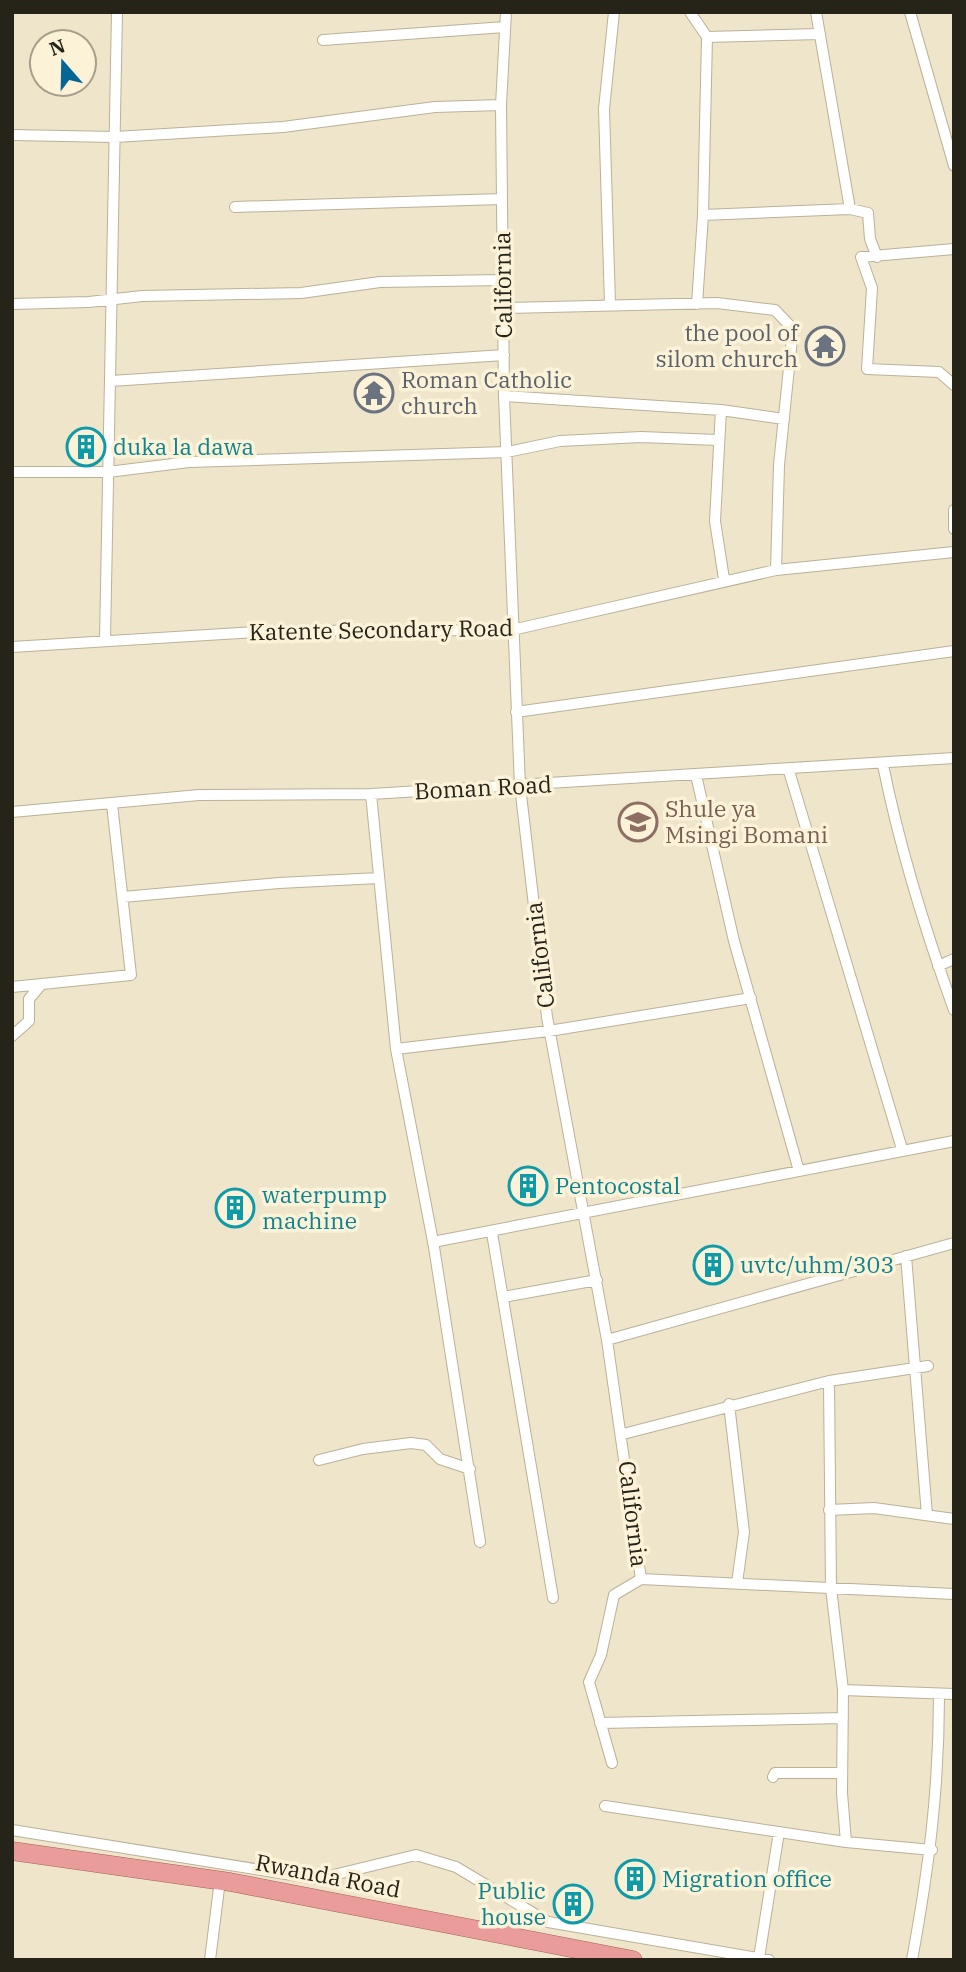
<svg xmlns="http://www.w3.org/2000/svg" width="966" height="1972" viewBox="0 0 966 1972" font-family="'IBM Plex Serif',serif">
<rect width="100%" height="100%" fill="#eee5cb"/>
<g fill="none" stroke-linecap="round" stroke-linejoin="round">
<defs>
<path id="minor" d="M506 12 501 105 504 396 520 786 547 1017 607 1340 641 1579 954 1594
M690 12 707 37 703 215 697 304
M910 12 954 166
M707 37 820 34
M323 40 505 27
M12 135 115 137 283 127 435 107 501 105
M235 207 502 199
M850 209 868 213 870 239 877 257
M703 215 850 209 816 12
M954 249 861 257 872 288 867 369 939 372 954 385
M12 304 89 302 142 296 301 293 380 282 503 280
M610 304 604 109 614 12
M503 308 717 303 775 310 793 329 779 465 776 570
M111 381 504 355
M504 396 721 410 784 419
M721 410 715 521 724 579
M12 472H108L189 462 507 452 560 441 641 437 718 440
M954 510V529
M105 640 117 12
M12 647 272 631 512 630 776 570 954 552
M516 712 954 651
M883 765C900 849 925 930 954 1010
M789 771 902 1149
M696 775 734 941 799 1171
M371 794 396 1049 434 1247 480 1542
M12 812 199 795 371 794 954 758
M123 897 279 883 379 878
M938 966 954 959
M12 987 131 975 112 804
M12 1036 29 1021V999L40 986
M396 1049 549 1031 751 998
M492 1233 553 1598
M433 1242 954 1141
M906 1256 927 1515
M503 1297 597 1280
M607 1340 954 1243
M829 1381 831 1588 843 1690 842 1793 846 1842 932 1850
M729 1404 744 1532 737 1583
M623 1434 829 1381 928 1366
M319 1460 363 1449 411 1443 426 1445 440 1459 470 1469
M829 1510 874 1508 954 1519
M843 1690 954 1694
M600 1723 843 1718
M612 1763 589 1682 601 1655 614 1595 641 1579
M773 1777 775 1773H842
M605 1806 846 1842
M12 1830 317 1879 416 1855 456 1867 548 1922 769 1960
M759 1958 779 1832
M210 1960 220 1880
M912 1960C929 1867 939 1789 939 1695"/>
<path id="trunk" d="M12 1851 230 1882 633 1960"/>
</defs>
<!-- minor casing -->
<use href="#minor" stroke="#bab198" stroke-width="12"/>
<!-- trunk casing -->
<use href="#trunk" stroke="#a2615c" stroke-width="19"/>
<!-- minor -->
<use href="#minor" stroke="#fff" stroke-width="10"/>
<!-- trunk -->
<use href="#trunk" stroke="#ea9c9a" stroke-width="18"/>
</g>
<!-- icons -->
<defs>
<symbol id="temple-ring" viewBox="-11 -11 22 22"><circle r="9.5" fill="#fbf2d8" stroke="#6b7280" stroke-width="1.5"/><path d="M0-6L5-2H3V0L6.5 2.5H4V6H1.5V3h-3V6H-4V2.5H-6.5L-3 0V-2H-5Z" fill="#6b7280"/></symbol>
<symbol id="building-ring" viewBox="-11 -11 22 22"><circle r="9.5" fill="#fbf2d8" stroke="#0f9aa8" stroke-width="1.5"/><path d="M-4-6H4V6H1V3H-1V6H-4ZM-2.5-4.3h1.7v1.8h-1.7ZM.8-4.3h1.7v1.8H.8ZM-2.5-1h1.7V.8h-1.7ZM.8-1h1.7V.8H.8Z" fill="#0f9aa8"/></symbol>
<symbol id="school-ring" viewBox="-11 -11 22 22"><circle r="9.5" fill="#fbf2d8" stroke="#8d6e63" stroke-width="1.5"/><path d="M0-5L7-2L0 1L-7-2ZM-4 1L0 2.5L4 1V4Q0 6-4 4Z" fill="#8d6e63"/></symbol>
</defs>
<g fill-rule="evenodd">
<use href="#temple-ring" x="803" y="324" width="44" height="44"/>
<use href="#temple-ring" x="352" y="371" width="44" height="44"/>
<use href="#building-ring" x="64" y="425" width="44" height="44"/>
<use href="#school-ring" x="616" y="800" width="44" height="44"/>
<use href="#building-ring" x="506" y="1164" width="44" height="44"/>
<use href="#building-ring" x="213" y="1186" width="44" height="44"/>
<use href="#building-ring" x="691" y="1243" width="44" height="44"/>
<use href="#building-ring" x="613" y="1857" width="44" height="44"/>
<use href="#building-ring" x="551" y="1882" width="44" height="44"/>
</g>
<g text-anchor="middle" stroke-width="7" stroke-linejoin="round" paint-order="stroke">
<!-- street labels -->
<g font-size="23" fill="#262319" stroke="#fbf2d8">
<text transform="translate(503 285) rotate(-91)" y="8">California</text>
<text transform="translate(381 630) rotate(-1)" y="8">Katente Secondary Road</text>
<text transform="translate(483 788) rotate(-3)" y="8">Boman Road</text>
<text transform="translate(540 955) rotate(-97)" y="8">California</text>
<text transform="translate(633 1514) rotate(83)" y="8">California</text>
<text transform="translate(328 1876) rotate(11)" y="8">Rwanda Road</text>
</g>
<!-- worship labels -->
<g font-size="23" fill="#5b616d" stroke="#fbf2d8" text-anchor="end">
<text x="798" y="341">the pool of<tspan x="798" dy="26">silom church</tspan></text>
<text x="401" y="388" text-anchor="start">Roman Catholic<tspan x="401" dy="26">church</tspan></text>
</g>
<!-- culture labels -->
<g font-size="23" fill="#0d838f" stroke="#fbf2d8" text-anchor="start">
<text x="113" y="455">duka la dawa</text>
<text x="555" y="1194">Pentocostal</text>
<text x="262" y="1203">waterpump<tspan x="262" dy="26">machine</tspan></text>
<text x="740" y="1273">uvtc/uhm/303</text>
<text x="662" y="1887">Migration office</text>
<text x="546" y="1899" text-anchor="end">Public<tspan x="546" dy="26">house</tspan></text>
</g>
<!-- education labels -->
<g font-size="23" fill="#785e54" stroke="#fbf2d8" text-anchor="start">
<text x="665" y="817">Shule ya<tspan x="665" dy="26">Msingi Bomani</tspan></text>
</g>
</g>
<!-- border -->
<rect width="966" height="1972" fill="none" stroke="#262319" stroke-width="28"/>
<!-- north arrow -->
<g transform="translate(63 63) rotate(340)"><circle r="33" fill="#fbf2d8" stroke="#a69f8c" stroke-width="2"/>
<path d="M0-5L12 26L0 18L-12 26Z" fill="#046695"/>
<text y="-10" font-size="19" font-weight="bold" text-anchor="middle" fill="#262319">N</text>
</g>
</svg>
